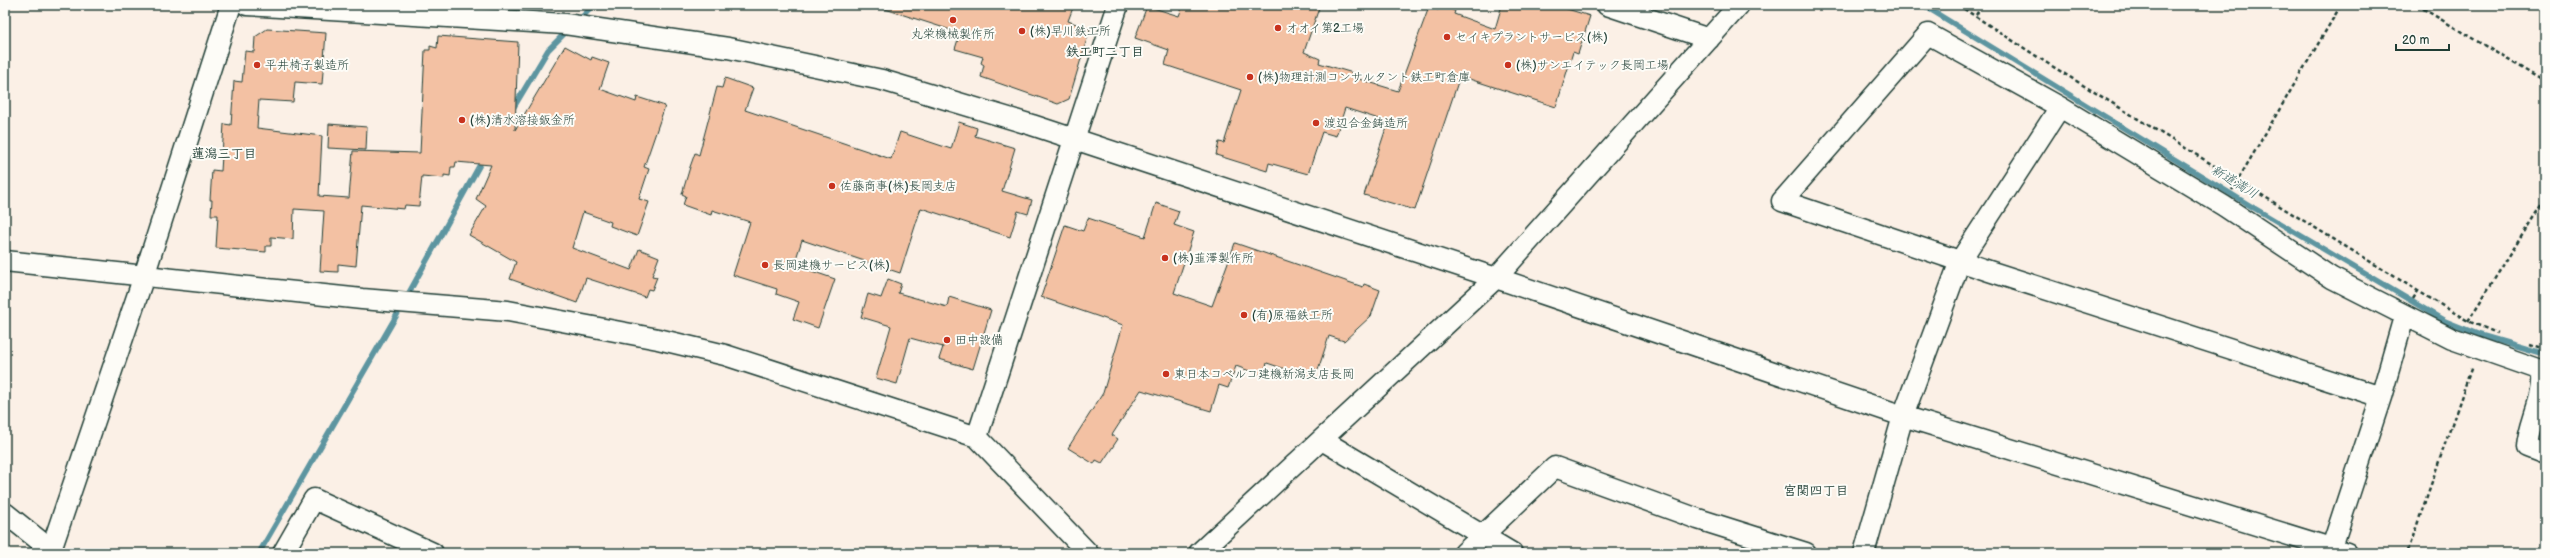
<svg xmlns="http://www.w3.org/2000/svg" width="2550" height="558" viewBox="0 0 2550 558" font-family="'Balsamiq Sans','Klee One',sans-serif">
<rect width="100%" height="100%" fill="#fbf0e6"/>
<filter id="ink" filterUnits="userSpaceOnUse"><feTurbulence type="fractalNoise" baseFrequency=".025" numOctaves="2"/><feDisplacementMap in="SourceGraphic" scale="8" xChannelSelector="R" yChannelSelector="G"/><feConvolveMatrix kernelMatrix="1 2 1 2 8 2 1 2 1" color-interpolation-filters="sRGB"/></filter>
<g filter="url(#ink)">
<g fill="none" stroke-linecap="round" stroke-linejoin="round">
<!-- stream -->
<path stroke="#5d95a0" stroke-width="5.5" d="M1923 5 2254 208 2445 321 2480 335 2545 354
M578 21 594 5
M512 110 548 50 569 29
M406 298 483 159
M259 553 402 306"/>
</g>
<!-- building -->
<path fill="#f3c1a3" stroke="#1f3d34" d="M883 5H1074L1068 21 1090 29 1069 99 1058 104 981 77 984 65 981 63 983 57 955 49 960 33 882 8Z
M1183 5H1320L1304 52 1320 59 1319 63 1353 73 1352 77 1398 91 1429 7 1438 10 1440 5 1455 11 1454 14 1495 29 1502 5H1554L1590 16 1578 54 1573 52 1556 107 1460 76 1415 210 1364 195 1388 122 1345 108 1336 136 1322 132 1308 174 1269 163 1267 171 1216 155 1219 142 1224 143 1241 90 1165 65 1169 50 1135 38 1147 6 1179 16Z
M267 29 326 33 322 84 295 82 293 102 259 100 257 128 322 136 319 196 349 198 353 151 420 153 425 50H430V46L437 48 438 36 518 42 515 130 565 46 591 60 592 57 609 63 600 89 636 102 637 97 665 106 644 167 649 169 639 199 649 202 637 236 610 226 611 222 583 212 572 248 631 270 639 249 659 257 652 276 657 277 652 290 648 289 645 297 586 278 577 303 510 279 516 262 469 235 486 206 476 199 491 165 456 162 455 167H451L450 176 444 175V178L422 176 419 206 405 205 404 209 361 205 356 266 338 264V272L320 271 324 211 294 209 293 239 271 237V246H266V252L216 248 218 215H211L212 200H210L212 170 221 171 224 124 231 125 234 81 242 82 245 51 254 52 255 37Z
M725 78 753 88 745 110 891 159 900 132 951 149 959 122 977 128 975 136 1015 148 1002 191 1032 200 1028 214 1018 211 1010 237 921 208 900 273 802 240 794 265 835 279 818 328 793 319 799 302 776 294 777 289 733 275 750 222 712 210 711 215 683 205 686 196 682 194 690 167 695 153 699 155 717 87 722 88Z
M329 124 367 127 366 150 328 148Z
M1156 203 1179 211 1174 225 1194 232 1174 293 1212 306 1235 243 1363 287 1364 284 1380 290 1371 316 1344 341 1329 336 1318 370 1312 369 1309 377 1267 363 1263 376 1236 366 1228 388 1219 385 1211 411 1141 390 1112 435 1118 439 1102 463 1096 460 1094 464 1068 448 1103 393 1123 325 1041 297 1065 225 1083 231 1088 218 1145 237Z
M888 279 901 284 898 293 947 307 949 297 991 310 973 369 939 359 943 347 910 338 897 384 876 378 891 326 861 317 868 294 881 298Z"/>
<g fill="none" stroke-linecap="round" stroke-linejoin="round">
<defs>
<path id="minor" d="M247 5 565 24 728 48 882 80 1032 125 1496 278 1903 416 2347 553
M1607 5 1709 39
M5 261 362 299 508 311 658 339 725 355 977 437 1088 553
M2381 397 1989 271 1782 201 1928 34 2060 107 2224 206 2332 278 2452 339 2541 370C2547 394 2528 422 2527 447L2545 454
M977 437 1118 5
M1322 440 1512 553
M5 513 55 553
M50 553 144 276 231 5
M283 553 314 499 433 553
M1199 553 1496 278 1739 5
M1464 553 1555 467 1698 519 1806 553
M1864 553 1903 416 1960 261 2060 107
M2330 553 2381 397 2404 317"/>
</defs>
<!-- minor casing -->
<use href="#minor" stroke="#1f3d34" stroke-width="23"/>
<!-- path -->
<path stroke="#1f3d34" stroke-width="2.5" stroke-dasharray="4 3" stroke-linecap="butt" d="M1958 5 2047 63 2418 291 2468 321 2497 333
M2417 5 2545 82
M1976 15 1982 5
M2232 190 2341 5
M2413 299 2418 291
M2468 321 2545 199
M2529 344 2545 349
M2408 551 2472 366"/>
<!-- minor -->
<use href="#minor" stroke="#fdfcf7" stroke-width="20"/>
</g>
</g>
<!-- markers -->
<g fill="#c8321e" stroke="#fdfcf7" stroke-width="1.5">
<circle cx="953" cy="20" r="4"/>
<circle cx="1278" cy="28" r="4"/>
<circle cx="1022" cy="31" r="4"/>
<circle cx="1447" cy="37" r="4"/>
<circle cx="257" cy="65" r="4"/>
<circle cx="1508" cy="65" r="4"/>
<circle cx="1250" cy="77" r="4"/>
<circle cx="462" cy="120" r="4"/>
<circle cx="1316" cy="123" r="4"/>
<circle cx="832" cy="186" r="4"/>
<circle cx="1165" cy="258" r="4"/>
<circle cx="765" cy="265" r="4"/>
<circle cx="1244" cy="315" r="4"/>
<circle cx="947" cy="340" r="4"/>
<circle cx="1166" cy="374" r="4"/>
</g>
<g text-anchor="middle" stroke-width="4" stroke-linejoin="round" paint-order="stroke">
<!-- poi labels -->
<g font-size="12" fill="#1f3d34" stroke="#fdfcf7" text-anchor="start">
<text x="1286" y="32">オオイ第2工場</text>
<text x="1030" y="35">(株)早川鉄工所</text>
<text x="953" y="38" text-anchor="middle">丸栄機械製作所</text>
<text x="1455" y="41">セイキプラントサービス(株)</text>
<text x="265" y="69">平井椅子製造所</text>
<text x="1516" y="69">(株)サンエイテック長岡工場</text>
<text x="1258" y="81">(株)物理計測コンサルタント鉄工町倉庫</text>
<text x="470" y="124">(株)清水溶接鈑金所</text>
<text x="1324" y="127">渡辺合金鋳造所</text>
<text x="840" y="190">佐藤商事(株)長岡支店</text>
<text x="1173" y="262">(株)韮澤製作所</text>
<text x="773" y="269">長岡建機サービス(株)</text>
<text x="1252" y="319">(有)原福鉄工所</text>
<text x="955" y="344">田中設備</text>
<text x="1174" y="378">東日本コベルコ建機新潟支店長岡</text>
</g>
<!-- neighbourhood labels -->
<g font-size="13" font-weight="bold" fill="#1f3d34" stroke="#fdfcf7">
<text x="1105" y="56">鉄工町二丁目</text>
<text x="224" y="158">蓮潟三丁目</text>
<text x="1816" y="495">宮関四丁目</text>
</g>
<!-- water labels -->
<g font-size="13" font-style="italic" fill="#396261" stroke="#fdfcf7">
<text transform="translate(2235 181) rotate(31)" y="5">新道満川</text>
</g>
</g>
<!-- margin -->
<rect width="2550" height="558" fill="none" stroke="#fdfcf7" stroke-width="20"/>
<rect x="10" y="10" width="2530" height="538" fill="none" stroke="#1f3d34" stroke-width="1.5" filter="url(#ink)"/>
<!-- scale -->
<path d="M2396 44v6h53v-6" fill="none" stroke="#1f3d34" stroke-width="2"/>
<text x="2402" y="44" font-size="12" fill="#1f3d34" stroke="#fdfcf7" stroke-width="3" paint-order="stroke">20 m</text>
</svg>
